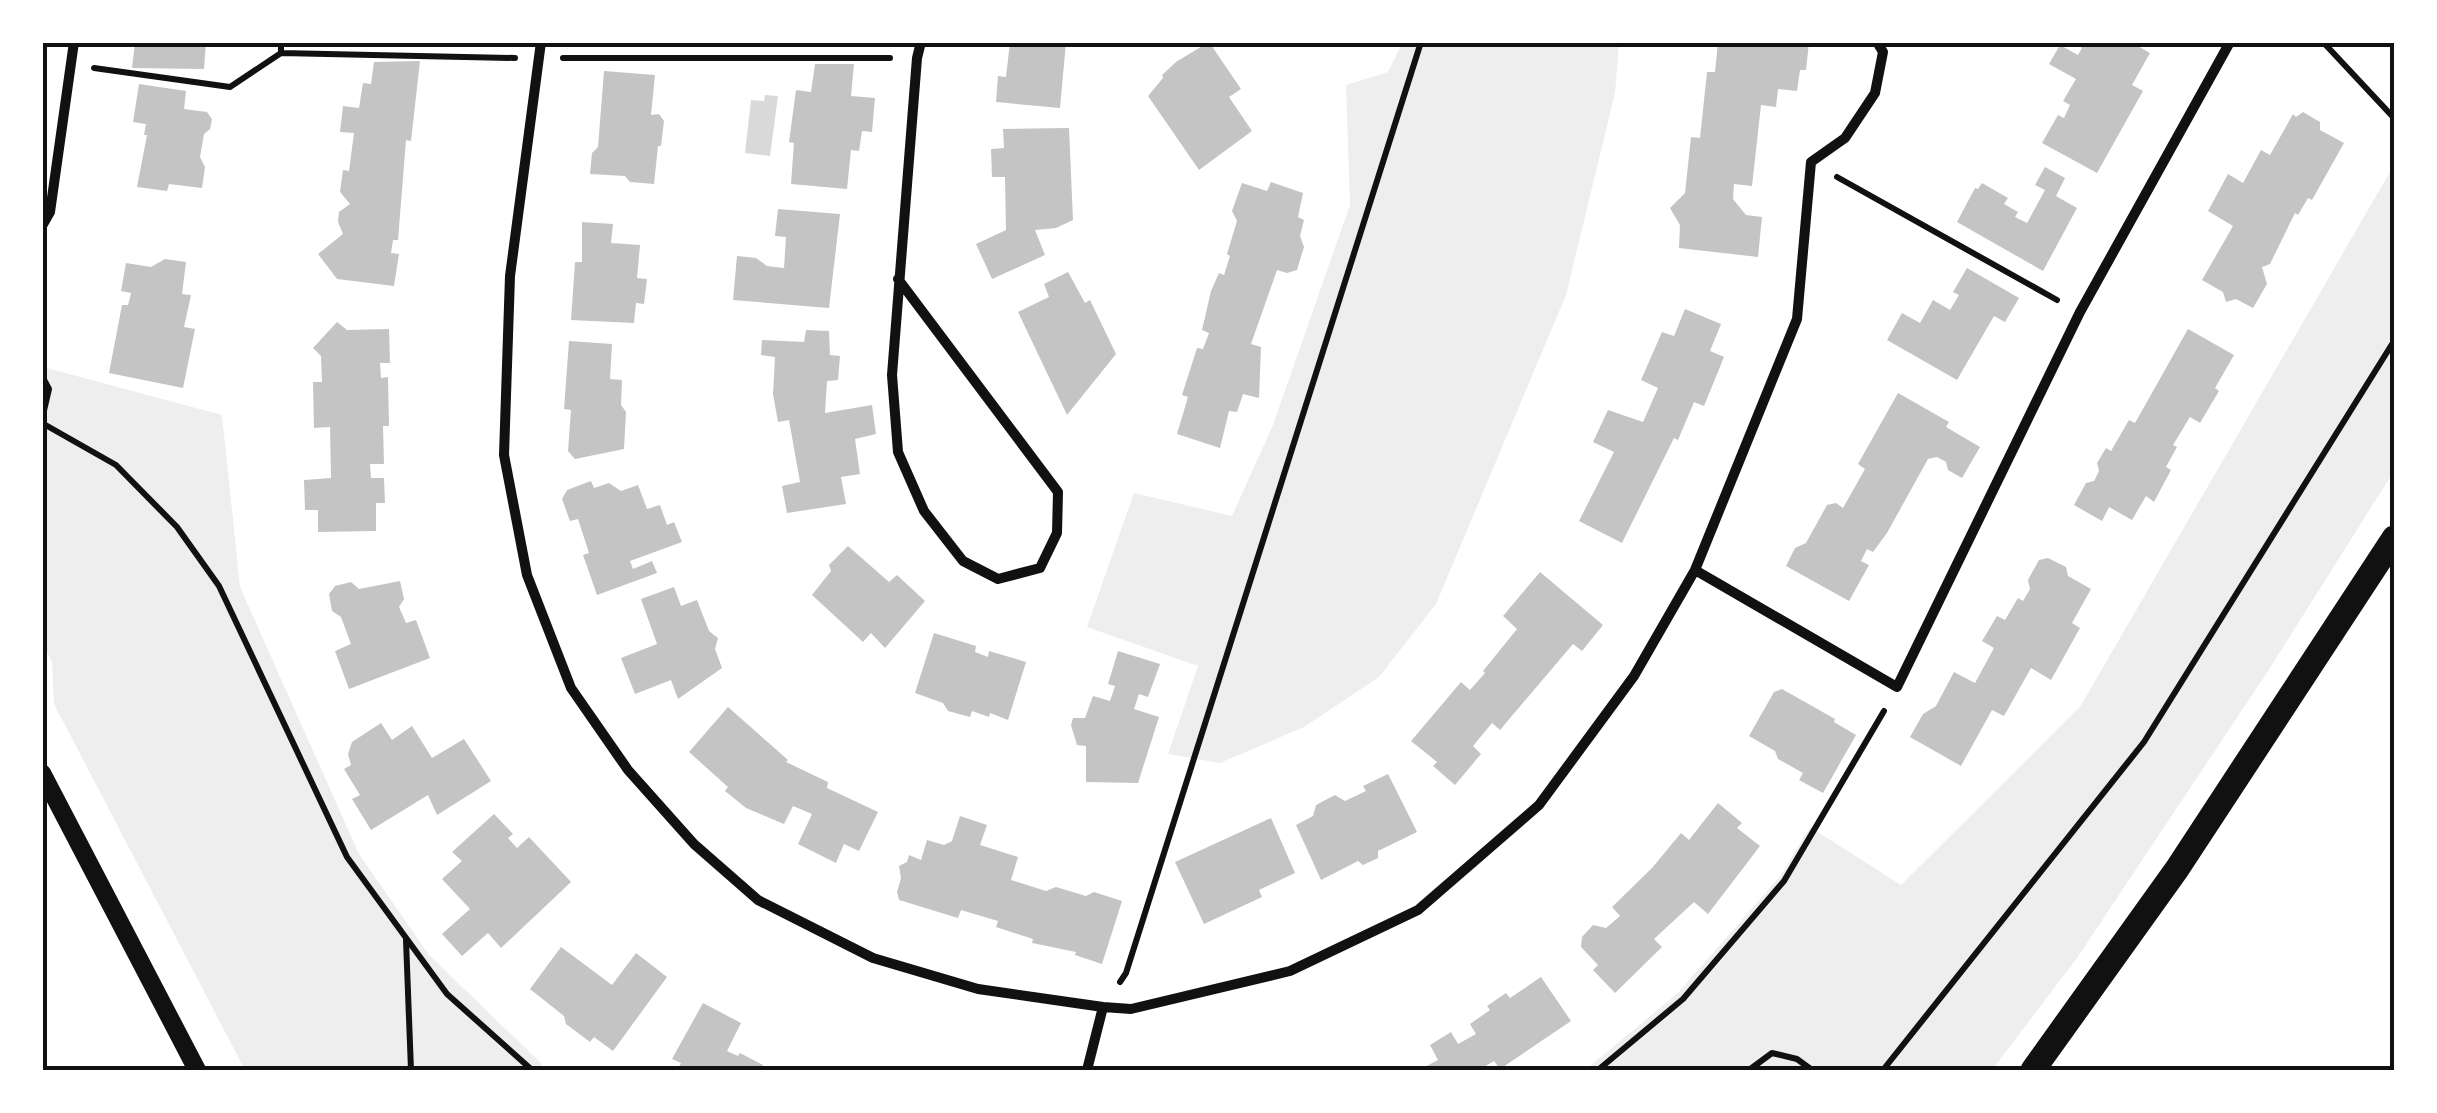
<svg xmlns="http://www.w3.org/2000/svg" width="2437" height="1113" viewBox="0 0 2437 1113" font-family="Quicksand,sans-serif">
<rect width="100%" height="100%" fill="#fff"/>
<!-- green -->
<path fill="#eee" d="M1402 43H1619L1615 93 1566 295 1436 604 1379 677 1304 727 1220 763 1168 754 1198 666 1087 627 1134 493 1232 516 1273 425 1350 205 1346 85 1388 72Z
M2394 165V471L2268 671 2077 958 1992 1070H1585L1677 994 1781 875 1810 827 1901 885 2080 707Z
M43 367 222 415 240 587 359 854 429 955 542 1064 537 1070H245L54 704 52 662 43 644Z"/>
<!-- water -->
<path fill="#d9d9d9" d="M765 95 778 96 770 156 745 153 751 100 764 101Z"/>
<!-- building -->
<path fill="#c4c4c4" d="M135 42H206L204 69 132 68Z
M1010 42H1066L1060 108 996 102 998 76 1006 77Z
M1209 42 1241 89 1229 97 1252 131 1199 170 1148 96 1163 78 1162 75 1176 62Z
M1718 42H1809L1806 70H1800L1797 91 1778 89 1776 107 1761 105 1752 186 1734 184 1733 199 1746 215 1762 217 1758 257 1679 248 1680 225 1670 208 1685 193 1691 137 1700 138 1707 72H1715Z
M2073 42H2131L2150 53 2132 85 2143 91 2097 173 2042 143 2058 115 2064 118 2070 105 2063 101 2076 79 2049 64 2060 45 2078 55 2082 48Z
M420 61 411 141 406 140 398 240H393L391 253 399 254 394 286 337 279 318 254 343 234 338 222 339 212 350 204 340 192 343 170 349 171 354 133 340 132 343 106 359 108 363 83 371 84 374 62Z
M815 64H854L851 96 875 98 872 132 862 131 859 151 851 150 847 189 791 184 794 143 789 142 796 90 811 92Z
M604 71 655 75 651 115 659 114 664 121 661 146H658L654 184 630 182 625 176 590 174 592 153 598 147Z
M139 84 186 91 184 109 207 112 212 119 210 129 204 134 200 157 205 167 202 188 169 184 167 191 137 187 147 135H144L146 124 133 122Z
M2303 112 2320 122V130L2344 143 2312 200 2308 198 2298 215 2295 213 2270 264 2262 267 2267 284 2253 308 2236 299 2226 302 2223 292 2202 280 2233 226 2208 211 2228 174 2243 183 2261 150 2270 155 2293 114 2296 117Z
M1069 128 1073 220 1056 228 1035 230 1045 255 992 279 976 244 1006 230 1005 177H992L991 149 1004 148 1003 129Z
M2045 167 2065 178 2056 196 2077 208 2043 271 1957 222 1975 188 1978 189 1982 183 2008 198 2004 204 2018 212 2015 217 2027 223 2045 190 2035 185Z
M1271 182 1303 193 1298 217 1304 220 1300 236 1304 247 1297 270 1287 273 1277 270 1251 344 1261 347 1259 398 1243 394 1237 412 1229 411 1220 448 1177 434 1188 397 1182 395 1197 348 1203 349 1209 333 1202 330 1211 291 1219 273 1224 275 1230 256 1227 254 1237 221 1232 211 1242 183 1267 191Z
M778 209 840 214 829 308 733 300 737 256 756 258 767 266 784 268 786 237 775 236Z
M582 222 613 224 611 243 640 245 637 278 647 279 644 304 636 303 634 323 571 320 575 262H582Z
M165 259 186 262 182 294 191 295 184 327 195 329 183 388 109 373 122 305H128L131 293 121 291 126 263 151 267Z
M1967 268 2019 298 2005 322 1994 316 1957 380 1887 340 1902 313 1920 323 1933 300 1950 310 1959 295 1953 292Z
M1068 272 1085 303 1090 300 1116 354 1067 415 1018 312 1049 297 1044 284Z
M1685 309 1721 324 1710 351 1724 357 1704 406 1694 402 1678 440 1674 438 1622 543 1579 521 1614 452 1593 442 1608 410 1643 422 1658 388 1641 380 1662 332 1674 336Z
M337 322 347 330 389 329 390 363H380L381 378 388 377 389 426H383L384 464H370L371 478H384L385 503H376V531L318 532V510H305L304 480 331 478 330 427 314 428 313 382H322L321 356 313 348Z
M2188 329 2234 355 2215 388 2219 391 2200 423 2190 417 2173 445 2177 447 2166 467 2171 470 2154 502 2146 496 2132 520 2109 507 2102 521 2074 505 2086 483 2094 481 2099 471 2097 463 2106 448 2111 451 2129 420 2135 423Z
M806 330 829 331 830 355 840 356 838 380 827 381 825 413 872 405 876 434 855 439 860 474 841 477 846 504 787 513 782 486 800 482 789 420 778 422 773 394 775 357 761 355 762 340 804 342Z
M569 341 612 344 610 379 622 380 621 405 626 412 624 449 575 459 568 451 571 410 564 409Z
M1898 393 1949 422 1946 427 1980 447 1962 478 1948 470 1946 462 1937 457 1928 459 1887 533 1873 552 1867 549 1861 561 1869 565 1849 601 1786 566 1795 548 1806 543 1827 505 1836 503 1843 508 1865 469 1858 464Z
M591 481 594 488 609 483 621 491 638 485 647 509 660 505 667 525 674 522 682 542 630 561 633 569 652 561 657 573 597 595 583 555 589 553 578 519 570 521 562 499 567 490Z
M848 546 889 582 897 575 925 601 885 648 871 633 863 642 812 595 831 571 829 565Z
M2048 558 2066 567 2068 576 2091 589 2072 623 2080 628 2051 680 2031 668 2004 716 1992 710 1961 766 1910 737 1923 714 1936 706 1954 672 1975 683 1994 648 1982 641 1997 616 2005 620 2018 598 2023 601 2030 589 2028 580 2039 560Z
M1540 572 1603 625 1582 651 1573 644 1500 730 1492 723 1473 746 1481 754 1455 785 1433 766 1437 762 1411 741 1461 682 1470 690 1485 673 1483 671 1517 629 1503 616Z
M400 581 404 599 399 607 406 623 416 620 430 658 349 689 335 651 351 644 341 617 332 611 329 594 335 586 351 582 359 589Z
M674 587 681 606 697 600 709 631 718 638 715 649 722 668 678 699 671 680 635 694 621 658 657 644 641 599Z
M934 633 976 646 975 652 988 657 989 651 1026 662 1008 720 990 713 989 717 972 711 970 717 948 711 943 703 915 693Z
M1118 651 1160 664 1148 697 1139 694 1134 709 1159 717 1138 783 1086 782V746L1077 745 1071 725 1073 718H1085L1093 696 1110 701 1115 686 1108 684Z
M1782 689 1835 719 1834 722 1856 735 1823 793 1799 780 1803 773 1778 759 1775 751 1749 736 1774 692Z
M728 707 788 760 786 762 828 782 827 788 878 812 859 851 844 844 836 863 798 844 812 814 793 806 784 824 746 808 725 791 728 787 689 752Z
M381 723 392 740 412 726 432 758 464 739 491 781 437 815 428 795 371 830 352 799 360 795 344 769 351 765 348 754 352 742Z
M1388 774 1417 832 1378 851V858L1363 865 1358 861 1321 880 1296 825 1313 816 1316 805 1335 795 1345 801 1366 791 1363 786Z
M1718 803 1742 823 1737 828 1760 846 1708 914 1694 902 1654 939 1662 947 1615 993 1593 970 1598 965 1581 947 1582 937 1593 925 1606 928 1620 916 1612 907 1652 868 1681 833 1689 840Z
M494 814 513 834 508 838 517 848 529 837 571 882 501 948 488 933 462 956 442 934 470 909 442 879 462 861 452 852Z
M960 816 987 825 980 845 1018 857 1011 880 1046 891 1056 887 1086 896 1094 892 1122 901 1102 964 1075 955 1076 952 1032 943 1033 939 996 927 998 921 961 910 958 918 899 900 897 892 901 878 899 866 907 862 909 855 921 860 927 840 944 845 952 841Z
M1271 818 1295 873 1259 890 1262 897 1204 924 1175 862Z
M561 947 612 985 636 953 667 977 613 1051 594 1037 590 1042 566 1024 564 1016 530 989Z
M1541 977 1571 1021 1500 1069 1494 1061 1479 1070H1419L1438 1060 1430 1045 1451 1032 1458 1044 1476 1034 1470 1024 1490 1010 1487 1006 1506 993 1510 998Z
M703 1003 741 1023 727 1051 738 1056 740 1053 763 1065 760 1070H677L681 1063 672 1059Z"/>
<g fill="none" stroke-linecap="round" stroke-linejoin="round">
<!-- path -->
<path stroke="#111" stroke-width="6" d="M281 42V53
M2323 42 2394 118
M563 58H890
M94 68 230 87 281 53 515 58
M1837 177 2057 300
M42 376 49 389 42 419
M42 423 116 465 177 527 219 586 347 857 447 994 532 1070
M406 940 411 1070
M1120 982 1126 973 1421 42
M1598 1070 1683 999 1784 881 1884 711
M1749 1070 1772 1053 1797 1059 1812 1070
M1883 1070 2144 742 2394 341"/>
<!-- minor -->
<path stroke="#111" stroke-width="10" d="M541 42 510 276 504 455 527 575 571 688 628 770 694 844 758 900 873 958 978 989 1103 1007 1131 1009 1290 971 1418 910 1539 805 1634 676 1695 570 1797 319 1811 162 1845 138 1875 93 1883 52 1877 42
M42 226 50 212 74 42
M898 279 1058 492 1057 533 1040 568 998 579 963 561 924 511 898 452 892 375 917 58 921 42
M1695 570 1897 687 2080 312 2230 42
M1087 1070 1103 1007"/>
<!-- tertiary -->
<path stroke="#111" stroke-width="18" d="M42 773 197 1070"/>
<!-- primary -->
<path stroke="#111" stroke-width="25" d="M2033 1070 2177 869 2394 538"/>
</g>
<!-- border -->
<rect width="2437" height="1113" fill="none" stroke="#ffffff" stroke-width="90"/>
<rect x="45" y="45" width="2347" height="1023" fill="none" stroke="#111" stroke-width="4"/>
</svg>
